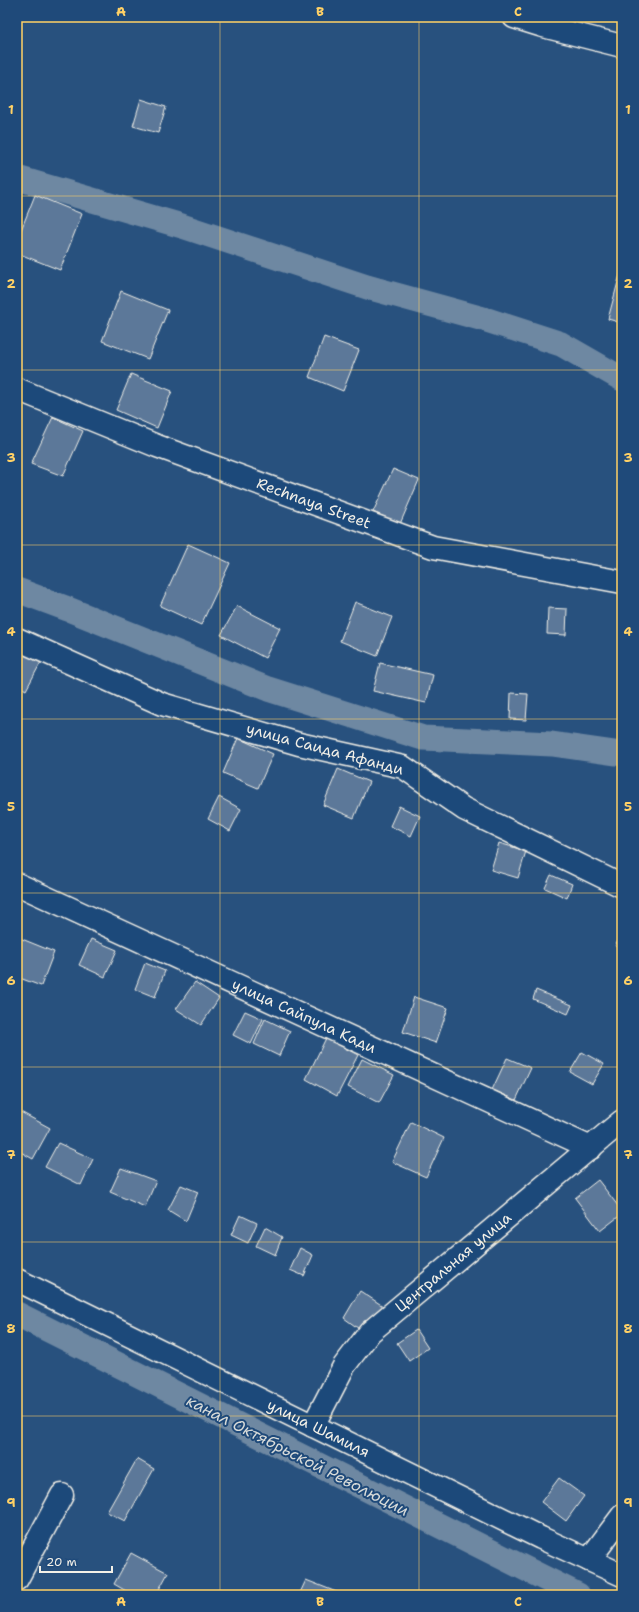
<svg xmlns="http://www.w3.org/2000/svg" width="639" height="1612" viewBox="0 0 639 1612" font-family="'Shantell Sans',sans-serif">
<rect width="100%" height="100%" fill="#28517e"/>
<filter id="ink" filterUnits="userSpaceOnUse"><feTurbulence type="fractalNoise" baseFrequency=".025" numOctaves="2"/><feDisplacementMap in="SourceGraphic" scale="8" xChannelSelector="R" yChannelSelector="G"/><feConvolveMatrix kernelMatrix="1 2 1 2 8 2 1 2 1" color-interpolation-filters="sRGB"/></filter>
<g filter="url(#ink)">
<g fill="none" stroke-linecap="round" stroke-linejoin="round">
<!-- canal -->
<path stroke="#6e88a2" stroke-width="25" d="M17 178 182 226 367 287 487 320 561 344 622 379
M17 590 68 609 268 689 423 738 552 744 622 754
M17 1314 578 1595"/>
</g>
<!-- building -->
<path fill="#5b7899" stroke="#f4f1e8" d="M141 99 166 107 158 133 133 126Z
M35 195 82 214 60 270 17 253V240Z
M622 267V323L608 319Z
M121 291 168 310 148 359 102 341Z
M324 337 359 350 343 391 309 377Z
M131 374 172 391 157 428 116 410Z
M53 417 83 431 63 476 31 464Z
M393 469 419 480 400 524 373 512Z
M188 544 230 563 201 625 160 606Z
M355 602 392 617 377 656 340 641Z
M237 606 280 628 265 658 221 635Z
M548 608 567 609 566 635 547 634Z
M17 649 41 662 26 690 17 685Z
M380 663 433 675 426 703 373 691Z
M511 693 528 694 526 720 510 719Z
M238 738 273 754 258 788 223 773Z
M338 769 369 782 354 818 323 805Z
M219 797 241 809 230 831 208 819Z
M399 806 420 816 411 836 390 826Z
M499 843 526 851 518 878 491 870Z
M551 875 572 884 567 898 545 888Z
M622 934V949L615 946Z
M17 937 54 952 41 986 17 977Z
M91 939 117 950 105 977 79 965Z
M145 963 165 971 155 997 135 989Z
M195 982 219 998 201 1025 176 1009Z
M536 990 572 1005 568 1014 533 999Z
M414 997 448 1008 436 1043 403 1032Z
M245 1011 263 1019 251 1044 233 1035Z
M265 1019 290 1031 279 1056 254 1044Z
M326 1038 358 1055 337 1096 306 1079Z
M582 1052 604 1064 592 1084 570 1072Z
M507 1058 531 1068 516 1100 492 1090Z
M362 1059 394 1075 379 1103 348 1087Z
M17 1110 50 1128 33 1159 17 1150Z
M411 1122 444 1138 426 1177 392 1162Z
M58 1143 93 1159 81 1185 45 1167Z
M121 1168 156 1181 145 1207 110 1192Z
M598 1180 622 1211V1214L600 1231 575 1198Z
M181 1185 198 1192 186 1221 168 1210Z
M240 1215 257 1223 248 1243 231 1235Z
M265 1227 282 1237 275 1255 256 1246Z
M300 1248 313 1255 304 1276 290 1270Z
M360 1291 383 1306 362 1331 344 1318Z
M416 1330 428 1348 409 1361 397 1343Z
M137 1459 154 1469 125 1521 107 1512Z
M559 1478 584 1496 566 1521 541 1502Z
M131 1553 168 1573 156 1595H133L114 1584Z
M306 1580 344 1595H299Z"/>
<g fill="none" stroke-linecap="round" stroke-linejoin="round">
<defs>
<g id="minor">
<path d="M514 17 543 26 622 46"/>
<path id="s1" d="M17 389 157 446 433 547 622 582"/>
<path d="M17 639 162 704 299 744 403 767 464 809 622 886"/>
<path id="s2" d="M17 884 591 1148"/>
<path id="s3" d="M17 1280 541 1538 622 1575"/>
<path id="s4" d="M313 1426 344 1366 370 1332 622 1121"/>
<path d="M589 1560 622 1516"/>
<path d="M17 1579 62 1495"/>
</g>
</defs>
<!-- minor casing -->
<use href="#minor" stroke="#f4f1e8" stroke-width="25"/>
<!-- minor -->
<use href="#minor" stroke="#1f4a7a" stroke-width="22"/>
</g>
</g>
<!-- grid -->
<path fill="none" stroke="#ffd166" stroke-width="1" stroke-opacity="0.55" d="M220 17V1595M419 17V1595M17 196H622M17 370H622M17 545H622M17 719H622M17 893H622M17 1067H622M17 1242H622M17 1416H622"/>
<g text-anchor="middle" stroke-width="4" stroke-linejoin="round" paint-order="stroke">
<!-- street labels -->
<g font-size="15" fill="#f4f1e8" stroke="#1f4a7a">
<text dy="5" stroke="none"><textPath href="#s1" startOffset="318">Rechnaya Street</textPath></text>
<text transform="translate(325 749) rotate(15)" y="5">улица Саида Афанди</text>
<text dy="5" stroke="none"><textPath href="#s2" startOffset="316">улица Сайпула Кади</textPath></text>
<text dy="5" stroke="none"><textPath href="#s4" startOffset="219">Центральная улица</textPath></text>
<text dy="5" stroke="none"><textPath href="#s3" startOffset="336">улица Шамиля</textPath></text>
</g>
<!-- water labels -->
<g font-size="16" font-style="italic" fill="#d9dcda" stroke="#1f4a7a">
<text transform="translate(298 1455) rotate(27)" y="6">канал Октябрьской Революции</text>
</g>
</g>
<!-- margin -->
<rect width="639" height="1612" fill="none" stroke="#1f4a7a" stroke-width="44"/>
<!-- scale -->
<path d="M40 1566v6h72v-6" fill="none" stroke="#f4f1e8" stroke-width="2"/>
<text x="46" y="1566" font-size="12" fill="#f4f1e8" stroke="#1f4a7a" stroke-width="3" paint-order="stroke">20 m</text>
<rect x="22" y="22" width="595" height="1568" fill="none" stroke="#ffd166" stroke-width="1.5"/>
<g font-size="13" text-anchor="middle" font-weight="bold" fill="#ffd166">
<text x="121" y="16">A</text>
<text x="320" y="16">B</text>
<text x="518" y="16">C</text>
<text x="11" y="114">1</text>
<text x="628" y="114">1</text>
<text x="11" y="288">2</text>
<text x="628" y="288">2</text>
<text x="11" y="462">3</text>
<text x="628" y="462">3</text>
<text x="11" y="636">4</text>
<text x="628" y="636">4</text>
<text x="11" y="811">5</text>
<text x="628" y="811">5</text>
<text x="11" y="985">6</text>
<text x="628" y="985">6</text>
<text x="11" y="1159">7</text>
<text x="628" y="1159">7</text>
<text x="11" y="1333">8</text>
<text x="628" y="1333">8</text>
<text x="11" y="1507">9</text>
<text x="628" y="1507">9</text>
<text x="121" y="1606">A</text>
<text x="320" y="1606">B</text>
<text x="518" y="1606">C</text>
</g>
</svg>
